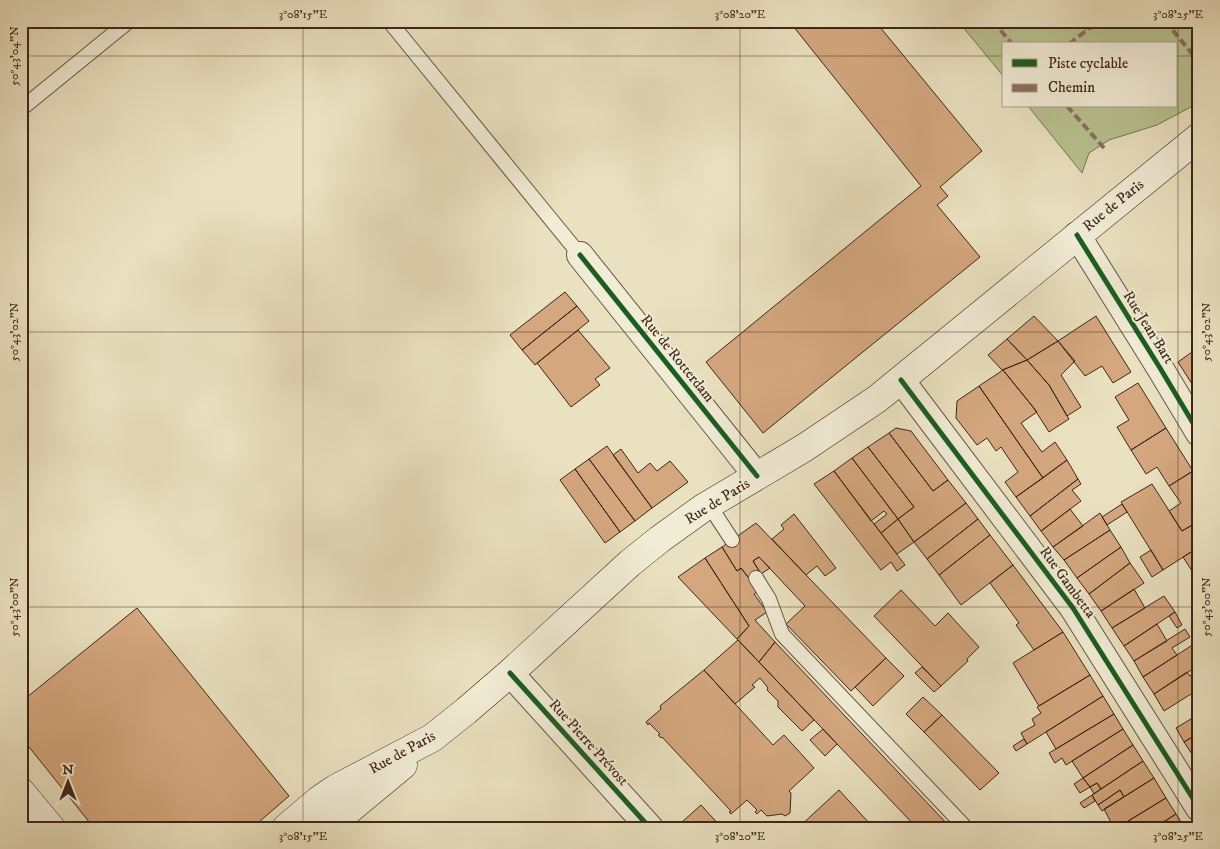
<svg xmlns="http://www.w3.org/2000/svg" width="1220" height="849" viewBox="0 0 1220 849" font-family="'IM FELL DW Pica',serif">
<rect width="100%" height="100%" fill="#eae1c0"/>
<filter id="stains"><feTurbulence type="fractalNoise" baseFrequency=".004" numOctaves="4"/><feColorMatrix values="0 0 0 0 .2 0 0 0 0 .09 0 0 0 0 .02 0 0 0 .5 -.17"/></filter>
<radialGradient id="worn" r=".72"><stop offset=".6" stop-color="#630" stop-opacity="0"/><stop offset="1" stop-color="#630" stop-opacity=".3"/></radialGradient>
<!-- green -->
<path fill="#b8c291" stroke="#7b7455" d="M958 21H1195L1199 26V101L1189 108 1157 125 1109 140 1089 153 1082 173 1028 106H1176V44H1004V77Z"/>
<!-- building -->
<path fill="#d4a77f" stroke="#3e2619" d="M789 21H875L982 151 940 187 948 196 937 205 980 257 763 433 706 362 921 186Z
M565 292 577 306 522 350 510 335Z
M577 306 589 321 535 365 522 350Z
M1034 316 1058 341 1027 360 1007 339Z
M1096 316 1131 372 1113 383 1102 366 1085 376 1058 341Z
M578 330 610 368 595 379 600 385 571 407 537 363Z
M1007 339 1027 360 1002 370 988 355Z
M1058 341 1075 361 1061 375 1081 407 1067 416 1049 385 1027 360Z
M1199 347V395L1178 362Z
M1027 360 1049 385 1069 419 1049 432 1033 407 1003 370Z
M1003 370 1037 412 1021 423 1042 452 1055 442 1067 460 1043 478 979 386Z
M1138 383 1166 428 1131 450 1117 427 1129 420 1115 397Z
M979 386 1043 478 1016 497 1005 482 1018 472 1001 447 996 451 987 438 977 445 956 418 957 401Z
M896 428 911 431 948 480 933 491 889 433Z
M1166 428 1193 471 1169 486 1157 467 1146 474 1131 450Z
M889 433 933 491 948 480 966 503 914 542 898 519 914 507 868 447Z
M607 446 652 508 635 521 589 459Z
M868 447 914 507 898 519 852 458Z
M621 449 638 473 650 463 657 471 670 461 688 482 652 508 613 455Z
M852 458 898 519 881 533 874 524 887 514 884 511 871 521 834 471Z
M589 459 635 521 620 532 575 469Z
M1067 460 1078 479 1030 516 1016 497Z
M575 469 620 532 605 543 560 480Z
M834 471 905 565 897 571 891 562 881 570 814 484Z
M1193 471 1199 480V521L1182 531 1169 511 1181 503 1169 486Z
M1078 479 1081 484 1072 490 1081 501 1041 531 1030 516Z
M1152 484 1182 531 1199 521V547L1163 570 1121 502Z
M966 503 978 519 927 559 914 542Z
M1122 504 1127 512 1107 525 1102 517Z
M1070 509 1083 526 1053 547 1041 531Z
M1100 513 1110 530 1064 560 1053 547Z
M794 514 836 568 825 576 817 566 806 575 772 539 784 529 781 525Z
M898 519 914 542 897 554 881 533Z
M978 519 990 535 939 575 927 559Z
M756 523 886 658 851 691 786 624 805 606 759 557 753 561 761 574 751 581 741 568 737 571 722 547Z
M1110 530 1121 547 1077 578 1064 560Z
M990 535 1013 565 961 605 939 575Z
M722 547 737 571 741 568 751 581 757 592 754 594 767 612 755 620 775 642 759 662 737 639 749 626 705 558Z
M1121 547 1130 563 1089 594 1077 578Z
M1199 547V575L1196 577 1183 557Z
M1151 550 1163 570 1152 577 1140 557Z
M759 557 770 568 761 574 753 561Z
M705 558 749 626 737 639 678 577Z
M1130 563 1144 583 1101 611 1089 594Z
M1013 565 1063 632 1034 650 1016 625 1019 623 990 583Z
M1134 589 1145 608 1112 628 1101 611Z
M901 590 935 626 948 613 979 647 967 659 968 661 941 686 874 616Z
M1164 596 1175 612 1124 646 1112 628Z
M137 608 289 796 252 828H94L21 737V702Z
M1175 612 1182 625 1177 628 1169 616Z
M1157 624 1167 641 1134 661 1124 646Z
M1185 629 1190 637 1172 648 1177 655 1143 677 1134 661Z
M1063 632 1090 675 1039 706 1013 663Z
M738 640 814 720 802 731 778 707V701L767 690 768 688 760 678 752 685 755 687 735 704 704 670Z
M775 642 951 828H917L779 683 759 662Z
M1194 644 1199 652V665L1154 694 1143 677Z
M886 658 904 676 873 706 855 687Z
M922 667 941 686 934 692 915 673Z
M704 670 773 745 784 735 814 768 789 791 791 793 790 813 785 816 782 814 767 816 761 810 757 814 755 812 757 810 747 800 731 814 729 812 731 811 662 737 661 738 658 735 660 734 649 723 648 725 646 722 661 709 660 706Z
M1199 671V689L1164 711 1154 694 1187 672 1190 676Z
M1090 675 1103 696 1027 744 1021 733 1035 725 1032 719 1041 713 1037 707Z
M1103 696 1114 714 1056 749 1046 732Z
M923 697 942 715 924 732 906 714Z
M1114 714 1123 729 1066 765 1062 758 1055 763 1049 753Z
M1199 714V733L1184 742 1176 728Z
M942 715 999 773 980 790 924 732Z
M823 729 837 744 825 756 810 740Z
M1123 729 1133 745 1083 778 1072 761Z
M1199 733V758L1196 760 1184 742Z
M1024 739 1027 744 1016 751 1013 746Z
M1133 745 1143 761 1101 789 1097 783 1090 787 1083 778Z
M1143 761 1154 778 1124 797 1120 790 1098 805 1092 795Z
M1083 778 1090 787 1080 793 1074 784Z
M1154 778 1166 798 1117 828H1114L1104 809Z
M1097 783 1101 789 1094 794 1090 787Z
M839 790 870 824 866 828H798Z
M1120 790 1124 797 1102 811 1098 805Z
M1092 795 1095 801 1084 808 1080 803Z
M1166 798 1176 814 1154 828H1125L1123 824Z
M701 805 722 828H688L682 822Z
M1176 814 1185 828H1154Z"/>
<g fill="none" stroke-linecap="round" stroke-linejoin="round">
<defs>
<path id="lane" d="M389 21 580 255
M21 109 129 21
M709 505 732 540
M756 578 769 599 782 634 966 828"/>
<path id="street" d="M1077 235 1160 368 1199 433
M580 255 757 476
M901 380 1073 608 1199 808
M510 673 650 828"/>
<path id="secondary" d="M21 792 51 828
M286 828 319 800 335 789 432 738 466 711 510 673 630 563 660 539 703 508 804 448 877 399 1199 137
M327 828 403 765"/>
</defs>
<!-- lane casing -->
<use href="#lane" stroke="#695543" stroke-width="16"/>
<!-- street casing -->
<use href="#street" stroke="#695543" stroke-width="28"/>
<!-- secondary casing -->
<use href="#secondary" stroke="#3e2619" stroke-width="29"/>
<!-- lane -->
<use href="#lane" stroke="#f1ecd6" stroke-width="14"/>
<!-- street -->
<use href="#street" stroke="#f1ecd6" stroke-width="26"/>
<!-- secondary -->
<use href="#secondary" stroke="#f1ecd6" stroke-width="28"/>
<!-- quiet -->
<path stroke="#8d6e63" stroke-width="4" stroke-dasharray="8 4" stroke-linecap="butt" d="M993 21 1012 44
M1077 21 1085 31
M1165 21 1199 62
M1069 44 1099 21
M1067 106 1104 148"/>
<defs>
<path id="cycleway" d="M1077 235 1160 368 1199 433
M580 255 757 476
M901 380 1073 608 1199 808
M510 673 650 828"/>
</defs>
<!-- cycleway casing -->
<use href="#cycleway" stroke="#f1ecd6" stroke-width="8"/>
<!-- cycleway -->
<use href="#cycleway" stroke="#1b5e20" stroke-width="5"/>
</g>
<!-- ticks -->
<path fill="none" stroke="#3e2619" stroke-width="1" stroke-opacity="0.45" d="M303 21V828M740 21V828M1178 21V828M21 56H1004M1176 56H1199M21 332H1199M21 607H1199"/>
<g text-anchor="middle" stroke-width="4" stroke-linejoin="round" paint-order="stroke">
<!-- street labels -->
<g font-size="15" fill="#3e2619" stroke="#f1ecd6">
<text transform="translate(1113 205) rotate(-39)" y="5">Rue de Paris</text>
<text transform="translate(1149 327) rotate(58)" y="5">Rue Jean Bart</text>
<text transform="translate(678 358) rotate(51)" y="5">Rue de Rotterdam</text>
<text transform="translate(717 501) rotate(-32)" y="5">Rue de Paris</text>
<text transform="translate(1068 582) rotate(54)" y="5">Rue Gambetta</text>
<text transform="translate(589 742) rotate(48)" y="5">Rue Pierre Prévost</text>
<text transform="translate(402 752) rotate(-29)" y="5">Rue de Paris</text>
</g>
</g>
<!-- margin -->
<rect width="1220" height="849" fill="none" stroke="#eae1c0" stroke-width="55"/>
<!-- legend -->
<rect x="1002" y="42" width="175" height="65" fill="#f1ecd6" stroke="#a99d8a"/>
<rect x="1012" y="59" width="25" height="8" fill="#1b5e20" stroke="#a99d8a"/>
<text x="1048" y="68" font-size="15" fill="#3e2619">Piste cyclable</text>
<rect x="1012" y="84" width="25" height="8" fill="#8d6e63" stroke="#a99d8a"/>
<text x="1048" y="92" font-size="15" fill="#3e2619">Chemin</text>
<!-- north arrow -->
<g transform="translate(68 782)" stroke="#f1ecd6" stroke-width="4" paint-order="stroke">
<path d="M0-4L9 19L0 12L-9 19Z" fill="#3e2619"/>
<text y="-8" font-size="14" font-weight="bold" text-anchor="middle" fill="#3e2619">N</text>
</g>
<rect x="28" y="28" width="1164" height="794" fill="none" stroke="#3e2619" stroke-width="2"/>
<g font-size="12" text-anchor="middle" fill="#3e2619">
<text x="303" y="18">3°08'15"E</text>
<text x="740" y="18">3°08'20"E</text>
<text x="1178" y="18">3°08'25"E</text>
<text transform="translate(14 56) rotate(-90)" y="4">50°43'04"N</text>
<text transform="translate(14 332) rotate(-90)" y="4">50°43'02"N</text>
<text transform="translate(1206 332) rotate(-90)" y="4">50°43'02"N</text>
<text transform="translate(14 607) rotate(-90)" y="4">50°43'00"N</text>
<text transform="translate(1206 607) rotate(-90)" y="4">50°43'00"N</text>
<text x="303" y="840">3°08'15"E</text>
<text x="740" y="840">3°08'20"E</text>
<text x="1178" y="840">3°08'25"E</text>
</g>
<rect width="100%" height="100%" filter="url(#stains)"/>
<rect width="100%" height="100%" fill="url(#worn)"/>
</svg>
